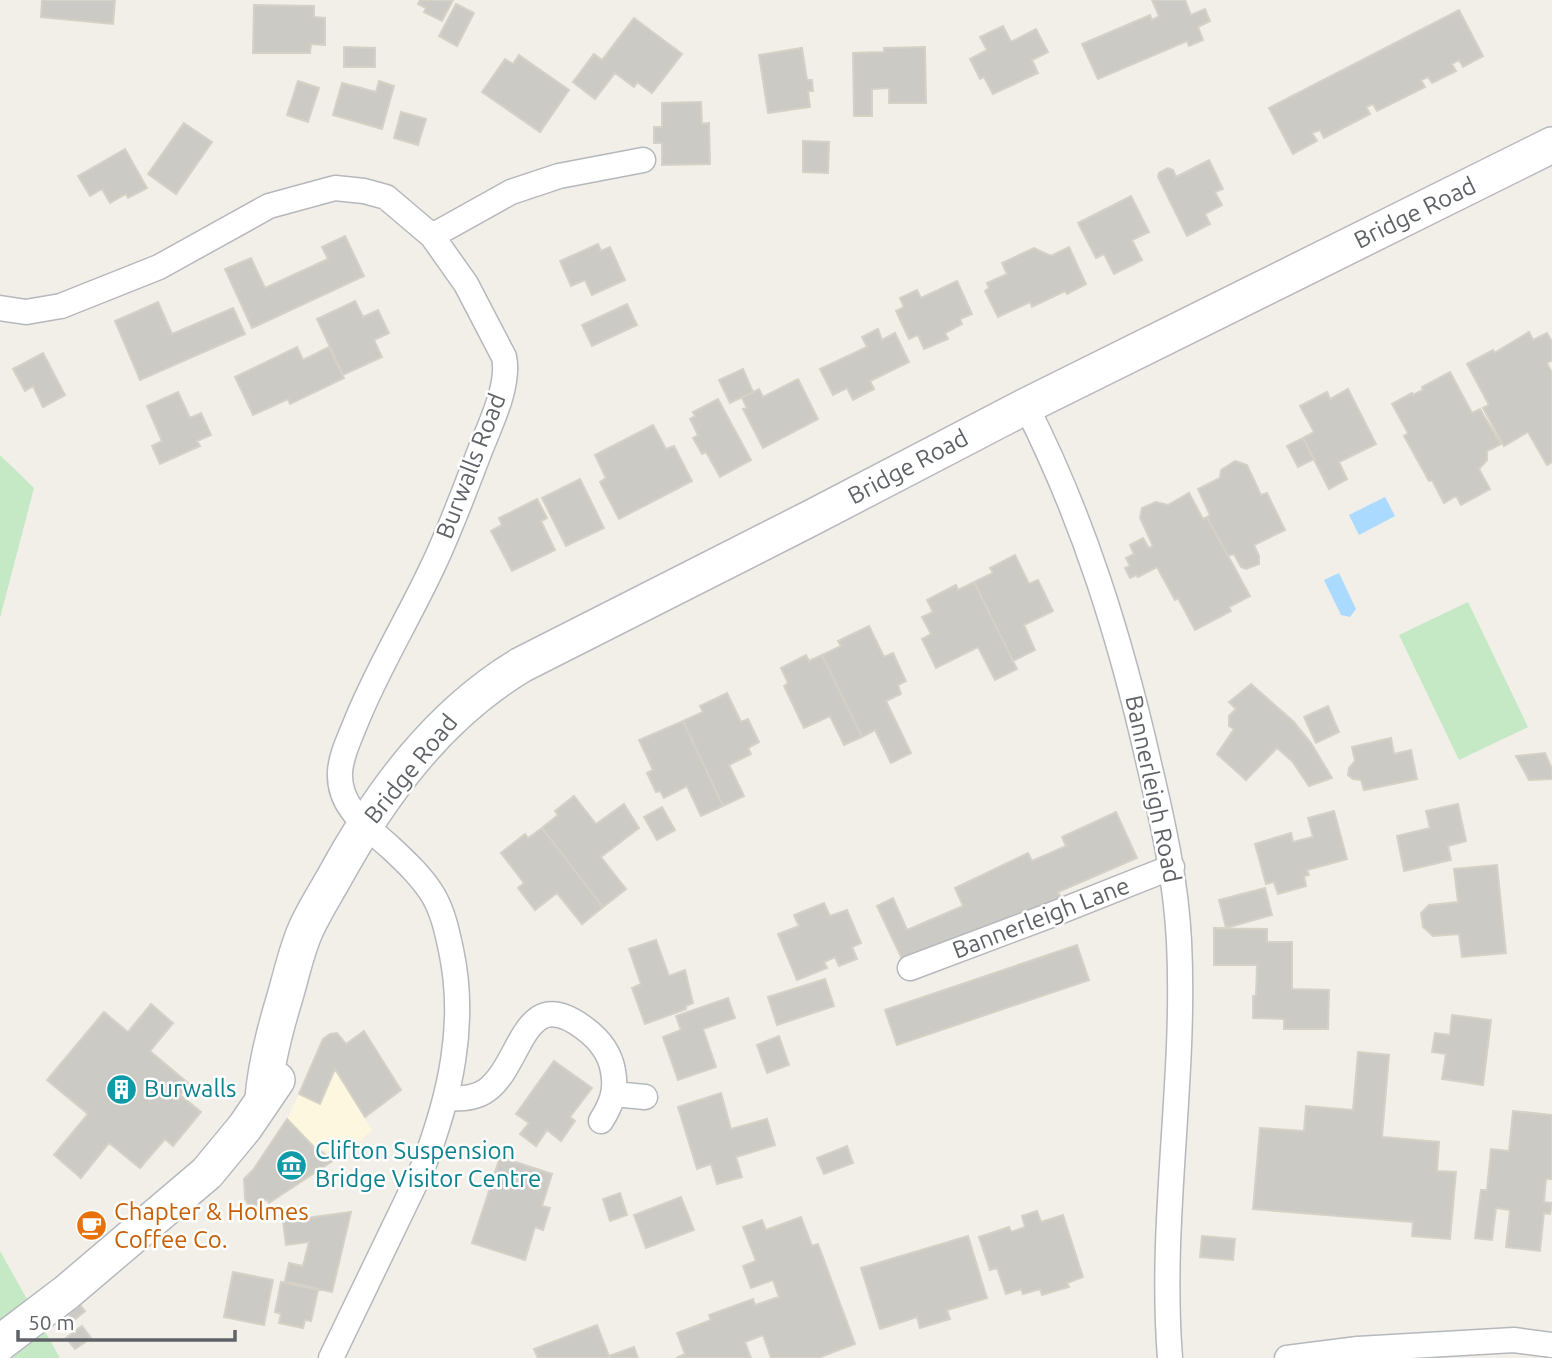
<svg xmlns="http://www.w3.org/2000/svg" width="1552" height="1358" viewBox="0 0 1552 1358" font-family="Ubuntu,sans-serif">
<rect width="100%" height="100%" fill="#f1efe8"/>
<!-- commercial -->
<path fill="#fef7e0" d="M335 1069 372 1130 344 1156 340 1151H328L314 1147 287 1119 299 1094 320 1103Z"/>
<!-- green -->
<path fill="#c5e8c5" d="M0 455 34 488 0 618Z
M1468 602 1528 727 1459 760 1399 635Z
M0 1251 60 1358H0Z"/>
<!-- water -->
<path fill="#aadaff" d="M1385 497 1395 516 1359 535 1349 515Z
M1339 573 1356 609 1350 617 1341 615 1324 580Z"/>
<!-- building -->
<path fill="#cccac5" stroke="#d6d1c6" stroke-width="2" d="M42 0H115L113 24 41 17Z
M420 0H453L442 21 424 12 426 8 418 4Z
M1152 0H1185L1191 15 1205 9 1210 21 1198 27 1203 40 1189 46 1187 41 1098 79 1082 44 1150 15 1152 20 1159 16Z
M456 4 474 13 457 46 439 36Z
M254 5 314 6V17L325 18V45L311 44 310 53H253Z
M1459 10 1483 56 1463 67 1459 60 1452 64 1456 71 1432 83 1428 77 1421 80 1425 87 1377 111 1373 104 1366 107 1370 114 1324 138 1320 130 1312 133 1317 141 1293 154 1269 108Z
M634 18 682 54 652 93 637 82 634 87 615 73 595 99 573 82 594 54 602 60Z
M1003 26 1011 42 1036 29 1048 52 1032 60 1038 73 993 94 984 77 980 79 970 59 987 50 980 37Z
M344 47 375 48V67H344Z
M925 47 926 103H889V88L872 89V116H854L853 53 884 52V48Z
M802 48 807 80H812L813 91H808L810 107 768 113 759 55Z
M519 55 569 90 540 132 482 92 505 59 513 64Z
M298 81 319 88 308 122 287 115Z
M379 81 394 86 382 129 333 115 342 83 376 92Z
M701 102 702 124 709 123 710 164 662 165V143H654V127H662V103Z
M401 112 426 119 418 145 394 138Z
M184 123 212 142 176 194 148 174Z
M803 141 829 142 828 173 803 172Z
M125 149 147 188 128 198 126 194 110 203 102 189 90 196 78 176Z
M1209 160 1223 189 1215 192 1222 205 1205 214 1210 224 1187 236 1158 177 1159 173 1168 168 1173 170 1176 177Z
M1131 196 1149 232 1132 240 1142 260 1114 274 1104 254 1096 258 1078 223Z
M345 236 364 276 252 328 225 269 251 258 265 288 328 259 322 247Z
M598 244 601 251 610 247 625 280 592 295 585 280 571 286 560 261Z
M1069 247 1086 284 1067 294 1065 291 1032 307 1030 302 998 317 985 291 989 288 987 283 1007 274 1002 263 1034 248 1051 256Z
M957 281 972 314 960 319 962 324 945 333 948 339 924 349 918 335 909 339 896 311 904 307 900 298 917 290 921 298Z
M355 301 363 317 378 310 389 333 374 340 382 357 343 375 317 319Z
M158 302 172 334 233 308 245 334 140 380 115 321Z
M627 304 637 325 592 346 582 325Z
M878 329 882 340 895 333 909 362 870 381 874 389 853 400 847 388 833 395 820 369 867 347 862 337Z
M1529 332 1533 340 1547 333 1552 342V360L1547 363 1552 373V462L1547 465 1528 432 1504 446 1483 408 1489 405 1467 364 1493 350 1494 353Z
M297 347 303 360 329 347 344 378 290 404 288 399 253 415 235 377Z
M43 353 65 395 43 407 33 386 25 391 13 369Z
M743 369 753 392 730 403 719 380Z
M1450 372 1472 413 1480 409 1501 444 1487 451V460L1479 469 1490 489 1461 505 1456 496 1444 503 1432 480 1429 481 1404 436 1408 433 1392 404 1412 393 1413 395 1423 390 1422 387Z
M798 379 818 419 763 448 743 409 747 408 742 398 759 389 763 397Z
M1348 389 1376 444 1339 462 1347 479 1329 489 1303 438 1314 432 1300 406 1327 392 1330 399Z
M178 392 190 418 201 413 211 435 197 441 200 446 160 464 152 446 162 441 147 406Z
M718 399 751 460 720 477 706 452 702 454 693 438 698 435 690 419 695 416 693 412Z
M653 425 666 449 674 446 692 481 619 519 600 482 606 478 595 455Z
M1303 438 1314 459 1298 467 1287 446Z
M1235 461 1247 465 1261 495 1267 493 1285 530 1254 545 1259 556V564L1246 569 1241 567 1234 554 1228 556 1207 517 1210 515 1198 489 1220 478 1221 470Z
M580 479 604 528 566 546 542 498Z
M1189 493 1203 519 1207 517 1250 596 1229 607 1231 611 1195 630 1178 598 1175 600 1157 567 1138 577 1136 575 1130 578 1125 568 1130 566 1126 558 1134 554 1130 545 1143 538 1149 548 1153 546 1140 518 1142 508 1156 502 1168 505Z
M537 499 547 518 541 521 555 550 512 571 491 531 502 525 499 518Z
M1015 555 1029 584 1038 580 1053 611 1024 625 1035 650 1013 661 974 582 993 573 990 568Z
M974 582 1017 669 995 680 978 647 936 668 922 639 931 634 922 617 933 612 927 600 956 585 958 590Z
M869 626 884 657 893 653 906 681 898 685 901 694 886 701 911 753 891 763 875 730 862 737 822 655 841 646 838 641Z
M806 655 809 661 822 655 862 737 844 745 830 716 804 728 784 686 788 683 781 668Z
M1251 684 1294 722 1311 743 1332 778 1309 786 1292 761 1277 748 1246 780 1217 754 1234 729 1229 726V716L1236 709 1229 702Z
M727 693 741 722 748 719 759 742 748 748 751 754 729 765 744 796 723 806 683 721 703 712 700 706Z
M1328 706 1339 732 1316 743 1304 717Z
M683 721 723 806 701 816 687 786 664 798 660 791 656 792 647 773 653 770 639 740Z
M1391 738 1394 754 1411 750 1417 779 1364 790 1361 780 1353 779 1348 775 1349 768 1355 761 1352 747Z
M1545 753 1552 769V779L1529 780 1516 756Z
M574 796 596 824 624 804 639 828 601 857 626 889 603 907 542 828 558 815 555 811Z
M1458 804 1466 841 1448 846 1451 860 1404 871 1397 836 1430 828 1426 811Z
M662 807 675 830 657 840 644 817Z
M1334 811 1347 859 1307 870 1309 875 1304 876 1306 886 1278 894 1274 882 1266 884 1255 844 1291 833 1293 842 1313 837 1308 818Z
M1116 812 1137 858 1058 892 1061 898 903 961 877 906 893 898 907 930 963 906 955 888 1028 853 1032 861 1066 846 1062 837Z
M542 828 603 907 582 924 557 893 535 910 518 888 524 883 501 853 525 834 528 838Z
M1497 865 1506 953 1462 957 1459 934 1433 936 1423 927 1421 913 1429 905 1458 902 1454 869Z
M1265 888 1272 915 1226 928 1219 900Z
M824 903 830 916 847 910 861 943 852 947 857 959 839 966 835 957 824 962 827 968 797 980 778 934 799 926 794 915Z
M1214 928 1267 929V942H1292V989L1329 990 1328 1029H1284V1019L1253 1018V996H1256L1257 965H1214Z
M656 940 669 976 685 970 693 1003 686 1006V1009L645 1024 632 988 641 984 629 949Z
M1077 945 1089 980 897 1045 885 1010Z
M825 979 834 1006 777 1025 768 997Z
M728 998 735 1018 703 1029 716 1067 678 1080 663 1037 681 1030 676 1016Z
M151 1004 173 1023 150 1051 189 1084 180 1095 201 1112 173 1146 165 1139 140 1168 109 1143 81 1178 54 1155 88 1114 47 1080 104 1012 128 1032Z
M1452 1015 1491 1020 1483 1085 1442 1079 1446 1054 1432 1052 1435 1033 1450 1035Z
M364 1031 401 1090 365 1117 335 1069 320 1104 299 1094 323 1039 330 1034 337 1033 346 1044Z
M779 1036 789 1065 767 1073 757 1045Z
M1358 1052 1389 1055 1382 1137 1439 1142 1437 1171 1456 1172 1450 1239 1412 1236 1413 1222 1253 1209 1260 1128 1304 1131 1306 1106 1353 1110Z
M554 1061 592 1088 570 1117 575 1121 561 1141 547 1130 536 1146 520 1134 529 1123 516 1114Z
M721 1093 731 1129 767 1119 775 1145 736 1157 742 1177 717 1184 711 1164 697 1169 678 1107Z
M1513 1111 1552 1115V1179H1546L1544 1202 1552 1203 1550 1214 1544 1213 1540 1251 1506 1247 1510 1210 1496 1208 1492 1240 1475 1238 1481 1190H1487L1491 1149 1509 1151Z
M287 1119 314 1147 334 1160 269 1203 266 1199 251 1209 245 1199 244 1179 253 1170Z
M847 1146 853 1163 824 1174 817 1158Z
M500 1157 552 1174 542 1206 550 1208 543 1230 535 1227 525 1260 472 1243Z
M620 1193 627 1215 610 1221 603 1199Z
M681 1197 694 1230 646 1248 634 1215Z
M1037 1211 1041 1222 1063 1215 1083 1277 1067 1283 1069 1287 1042 1295 1040 1289 1023 1294 1021 1289 1006 1294 997 1268 990 1270 979 1237 1009 1227 1011 1232 1025 1227 1022 1216Z
M351 1212 332 1292 285 1281 289 1263 303 1266 309 1242 286 1245 283 1221Z
M801 1217 812 1246 818 1244 855 1344 818 1358H771L763 1335 745 1342 751 1358H676L685 1354 677 1333 711 1320 709 1315 753 1299 755 1305 779 1297 773 1280 751 1288 743 1266 756 1261 743 1227 762 1220 766 1230Z
M968 1236 987 1298 947 1310 950 1319 920 1328 917 1317 880 1329 861 1268Z
M1202 1236 1235 1239 1233 1260 1200 1257Z
M233 1272 273 1280 264 1325 224 1317Z
M281 1282 318 1290 311 1321 305 1320 303 1328 279 1323 281 1314 275 1312Z
M75 1299 85 1311 73 1321 64 1309Z
M597 1325 609 1356 634 1347 638 1358H538L534 1349Z
M82 1326 91 1338 75 1349 66 1338Z"/>
<g fill="none" stroke-linecap="round" stroke-linejoin="round">
<defs>
<path id="street" d="M432 236 511 192 559 176 643 160
M0 308 26 312 61 306 159 267 269 206 335 188 364 191 386 197 432 236 466 284 504 357C510 384 491 423 481 448 465 489 450 531 431 570 406 623 375 673 354 727 348 742 341 756 340 772 338 807 368 827 391 848 406 862 422 877 433 895 443 912 447 931 451 950 467 1024 450 1097 423 1167L331 1358
M1026 406C1084 520 1121 640 1149 764 1163 823 1176 881 1179 941 1186 1081 1159 1219 1170 1358
M910 968 1051 915 1172 867
M614 1094 645 1097
M446 1099C460 1098 475 1099 487 1090 523 1063 523 982 584 1028 599 1039 610 1052 613 1071 617 1091 611 1105 601 1121
M1287 1358 1358 1349 1514 1340 1552 1345"/>
<path id="secondary" d="M263 1098C266 1064 274 1033 284 1000 291 977 296 951 306 929 314 911 325 894 334 878 380 794 438 715 521 665L811 518 1026 406 1552 145
M0 1343 67 1292 207 1173 245 1127 277 1080"/>
</defs>
<!-- street casing -->
<use href="#street" stroke="#b5b8bc" stroke-width="27"/>
<!-- secondary casing -->
<use href="#secondary" stroke="#b6babf" stroke-width="38"/>
<!-- street -->
<use href="#street" stroke="#fff" stroke-width="24"/>
<!-- secondary -->
<use href="#secondary" stroke="#fff" stroke-width="35"/>
</g>
<!-- icons -->
<defs>
<symbol id="building-disc" viewBox="-11 -11 22 22"><circle r="9.5" fill="#0f9aa8" stroke="#fff"/><path d="M-4-6H4V6H1V3H-1V6H-4ZM-2.5-4.3h1.7v1.8h-1.7ZM.8-4.3h1.7v1.8H.8ZM-2.5-1h1.7V.8h-1.7ZM.8-1h1.7V.8H.8Z" fill="#fff"/></symbol>
<symbol id="museum-disc" viewBox="-11 -11 22 22"><circle r="9.5" fill="#0f9aa8" stroke="#fff"/><path d="M0-6L6-3V-2H-6V-3ZM-5-1h2V3h-2ZM-1-1h2V3h-2ZM3-1h2V3H3ZM-6 4H6V6H-6Z" fill="#fff"/></symbol>
<symbol id="cafe-disc" viewBox="-11 -11 22 22"><circle r="9.5" fill="#e8710a" stroke="#fff"/><path d="M-5.5-4.5H6V0H3Q3 3.5 0 3.5H-2.5Q-5.5 3.5-5.5 0ZM3-3.2v2h1.7v-2ZM-6 4.5H4V6H-6Z" fill="#fff"/></symbol>
</defs>
<g fill-rule="evenodd">
<use href="#building-disc" x="104" y="1072" width="35" height="35"/>
<use href="#museum-disc" x="274" y="1148" width="35" height="35"/>
<use href="#cafe-disc" x="74" y="1208" width="35" height="35"/>
</g>
<g text-anchor="middle" stroke-width="5" stroke-linejoin="round" paint-order="stroke">
<!-- street labels -->
<g font-size="24" fill="#5f6368" stroke="#fff">
<text transform="translate(1415 213) rotate(-26)" y="8">Bridge Road</text>
<text transform="translate(471 466) rotate(-69)" y="8">Burwalls Road</text>
<text transform="translate(908 467) rotate(-28)" y="8">Bridge Road</text>
<text transform="translate(411 769) rotate(-51)" y="8">Bridge Road</text>
<text transform="translate(1153 789) rotate(78)" y="8">Bannerleigh Road</text>
<text transform="translate(1041 918) rotate(-21)" y="8">Bannerleigh Lane</text>
</g>
<!-- culture labels -->
<g font-size="24" fill="#0d838f" stroke="#fff" text-anchor="start">
<text x="144" y="1097">Burwalls</text>
<text x="315" y="1159">Clifton Suspension<tspan x="315" dy="28">Bridge Visitor Centre</tspan></text>
</g>
<!-- food labels -->
<g font-size="24" fill="#c56008" stroke="#fff" text-anchor="start">
<text x="114" y="1220">Chapter &amp; Holmes<tspan x="114" dy="28">Coffee Co.</tspan></text>
</g>
</g>
<!-- scale -->
<path d="M18 1330v10h217v-10" fill="none" stroke="#5f6368" stroke-width="3.5"/>
<text x="28" y="1330" font-size="21" fill="#5f6368" stroke="#ffffff" stroke-width="5" paint-order="stroke">50 m</text>
</svg>
